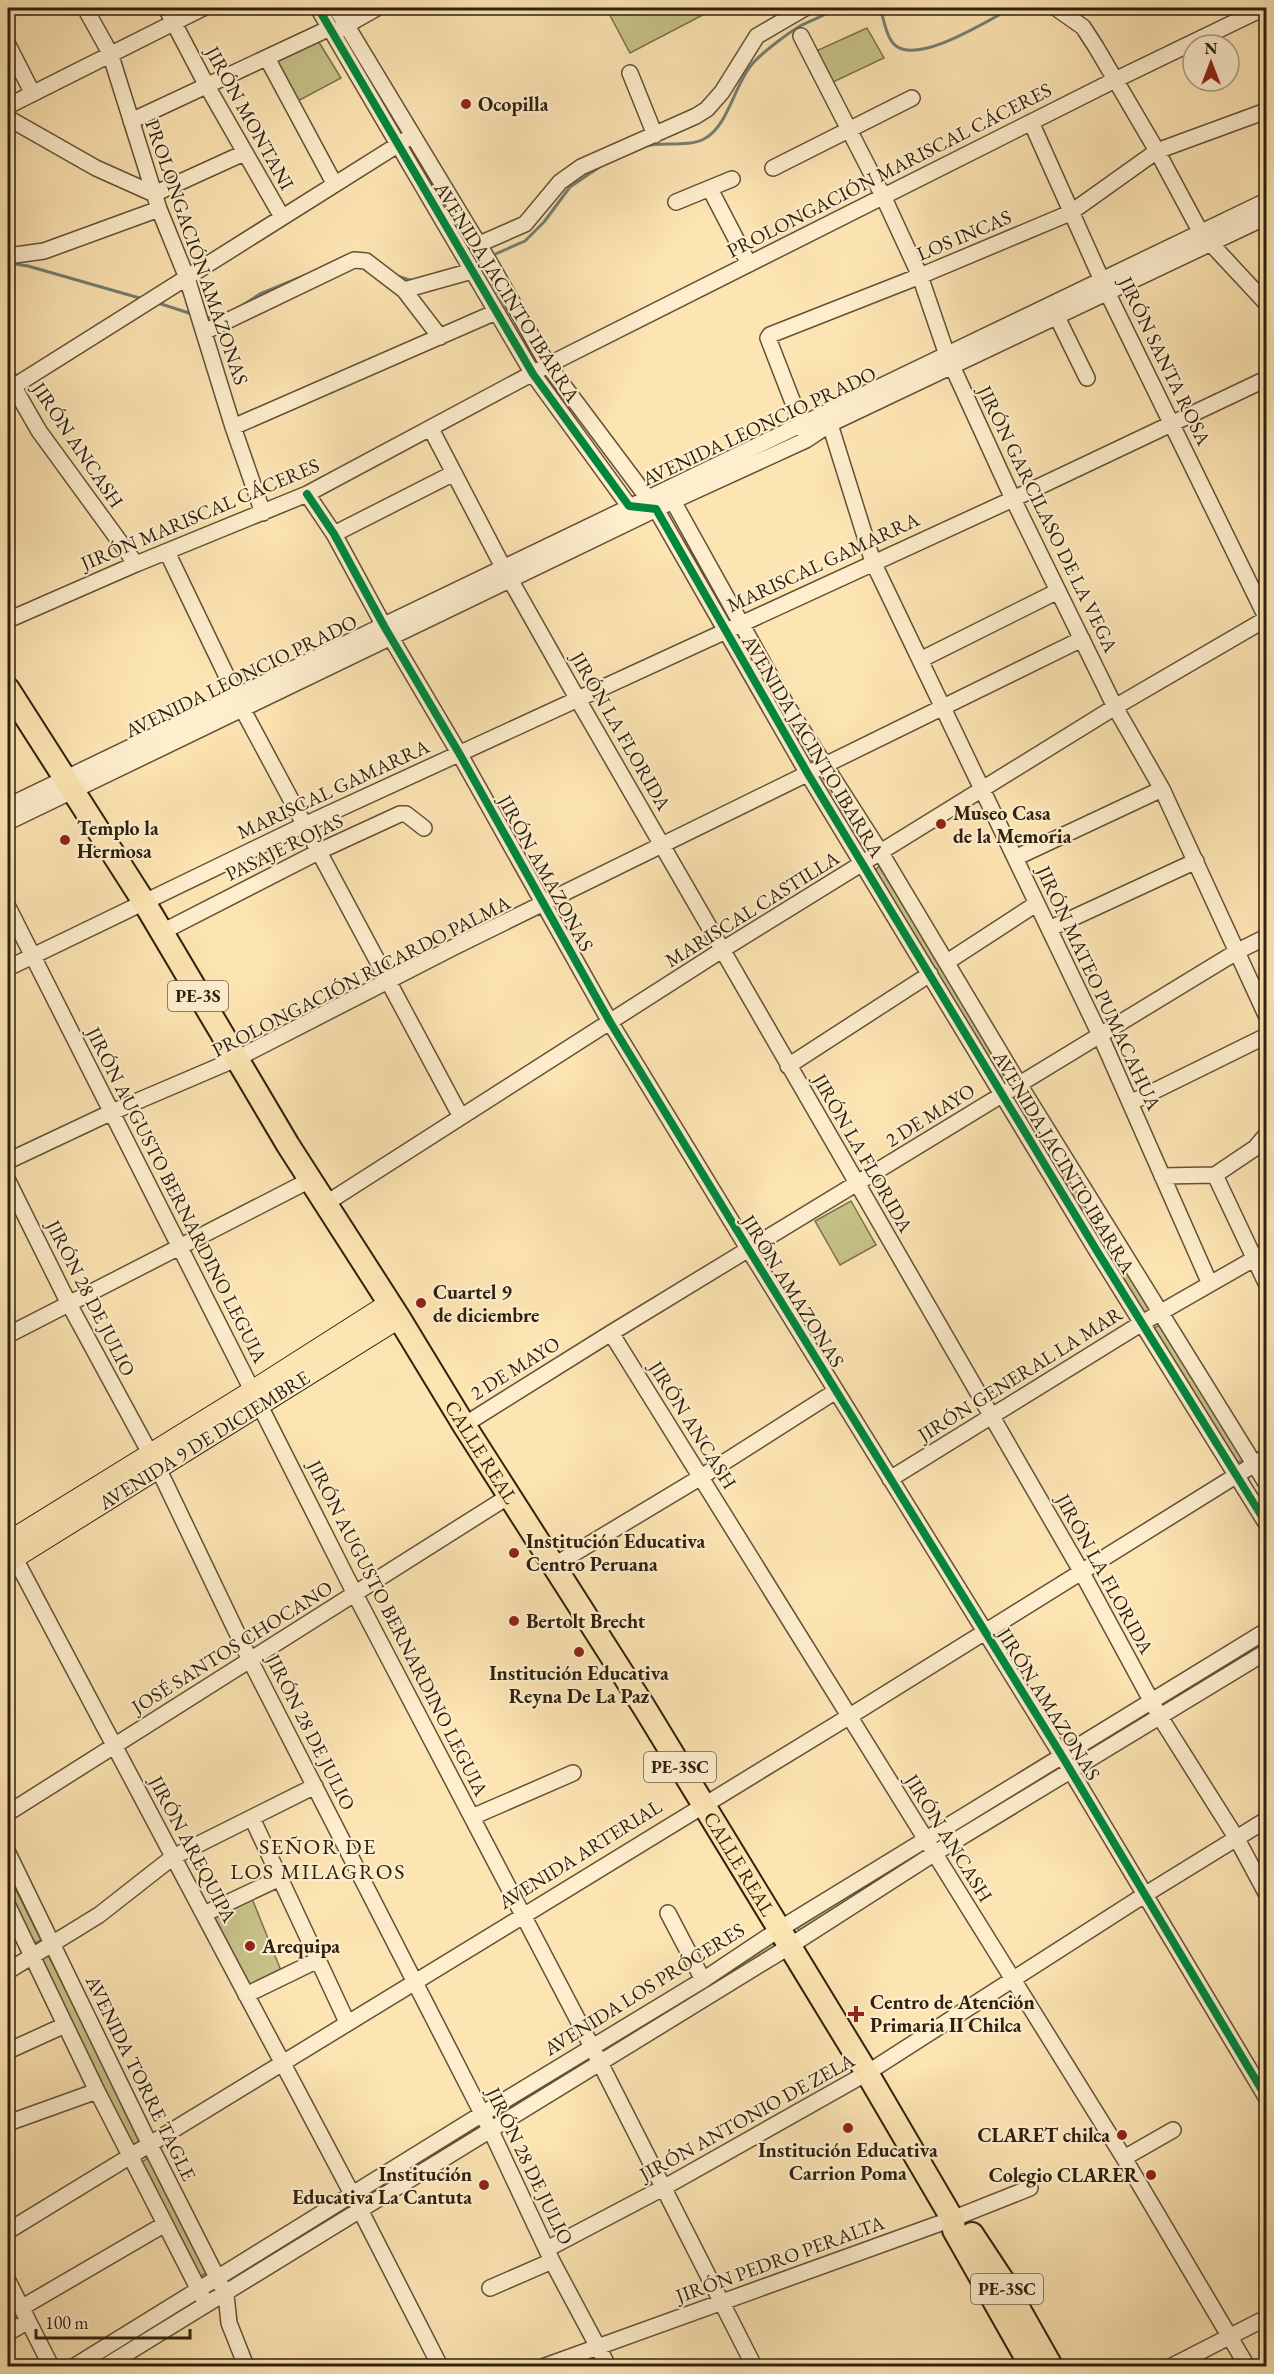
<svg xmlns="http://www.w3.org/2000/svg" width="1274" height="2374" viewBox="0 0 1274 2374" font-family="'EB Garamond',serif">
<rect width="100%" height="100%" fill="#fde5b3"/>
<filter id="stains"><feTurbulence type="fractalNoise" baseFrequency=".00333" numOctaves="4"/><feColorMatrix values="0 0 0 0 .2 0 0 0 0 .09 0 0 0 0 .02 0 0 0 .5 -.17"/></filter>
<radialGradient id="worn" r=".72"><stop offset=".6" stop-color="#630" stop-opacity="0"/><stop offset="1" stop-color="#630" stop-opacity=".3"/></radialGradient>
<!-- green -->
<path fill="#c6c288" stroke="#7a714a" stroke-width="1.5" d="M606 8H716L630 53Z
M867 28 884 58 831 83 816 51Z
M317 39 341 78 296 102 275 60Z
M823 776 870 849 865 853 842 823 814 779Z
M879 866 1010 1081H1002L873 873Z
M1021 1096 1152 1311 1144 1314 1012 1100Z
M851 1201 876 1245 840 1265 815 1221Z
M1163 1324 1245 1460 1237 1462 1153 1328Z
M919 1851 925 1853 800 1931 797 1928Z
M8 1874 41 1940 29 1946 8 1900Z
M251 1896 282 1973 250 1986 215 1918V1916Z
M772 1943 775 1946 606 2052 602 2048Z
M48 1955 142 2142 130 2148 36 1960Z
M150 2157 208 2272 196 2279 138 2164Z"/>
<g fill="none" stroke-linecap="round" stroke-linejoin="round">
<!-- stream -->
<path stroke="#747e72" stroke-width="3" d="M880 8C884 19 886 38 896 46 921 64 988 20 1012 8
M645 146C663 142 689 147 704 139 729 126 734 84 753 63 764 51 787 34 800 26 813 20 825 15 837 8
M493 255 525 241 544 222 570 187 601 166
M8 263 28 266 143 299
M397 276 413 281
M155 302 192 314
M237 309 260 294 306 275
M204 317 218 318"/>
<defs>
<path id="minor" d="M85 8 110 53 159 209 187 278 233 427 263 513
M166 8 207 86 282 217
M318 8 533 374 629 506 656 509 808 774 1097 1251 1266 1523
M336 8 490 263 548 365 647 497 673 501 787 706 881 853 1019 1084 1266 1483
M1056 8 1083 27 1096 47 1157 151 1201 233 1266 303
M338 30 377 8
M801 36 883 196 920 276 947 355 1013 499 1115 707 1162 789 1266 1015
M8 45 32 92
M267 58 334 183
M630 73 655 135
M8 106 203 8
M8 118 96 168 154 194 244 153
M131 121 330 28
M1031 122 1108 294 1266 617
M773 168 912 98
M710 189 749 264
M676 202 732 179
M477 245 525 224 560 182 581 167 696 116 707 109 722 92 757 36 805 8
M8 256 44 251 159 209
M404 290 440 337
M1057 317 1087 378
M204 332 354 260 366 261 404 290 472 271
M8 377 39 431 136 564
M8 390 407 139
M828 418 873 562 1100 1035 1210 1284
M233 427 496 312
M431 429 503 567 577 698 1081 1571 1160 1717 1237 1839 1266 1893
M804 431 768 338 770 335 920 276 1070 213 1157 151 1266 111
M307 494 334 534 384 626 459 753 610 1022 749 1250 1062 1756 1266 2097
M334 534 454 473
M167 552 243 710 461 1117
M8 620 136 564 307 494 548 365 1115 80 1264 8
M920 660 1058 591
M8 806 1266 201
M8 822 673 501 806 440 830 424 1266 217
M1015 858 1162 789
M8 907 355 1594 592 2047 754 2366
M1049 929 1196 861
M162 932 324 849 400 814H406L424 828
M947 962 1036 904
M8 968 304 825 1013 499 1266 379
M788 1066 930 974
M1130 1103 1266 1036
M8 1161 112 1112 236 1059 454 947 1082 639
M1215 1175 1266 1283
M1162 1176 1215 1175 1255 1148 1266 1135
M8 1181 69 1304 158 1468 250 1660 491 2131 552 2261 608 2366
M325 1204 722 950 1115 707 1266 619
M611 1333 1124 2158 1247 2366
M8 1335 310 1180
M464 1425 611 1333 1238 951 1266 937
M890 1479 1142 1323 1266 1252
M10 1549 352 2194 440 2366
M553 1566 701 1477 836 1391
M8 1813 509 1496
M472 1817 573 1773
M252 1818 347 2022
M8 1853 149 2143 226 2295 229 2323 246 2366
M8 1906 97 2091 203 2298
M668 1913 703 1980
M204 1914 280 1878
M8 1971 99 1915 173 1857 315 1786
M246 1995 318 1960
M8 2051 65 2025
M8 2123 97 2091
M1124 2158 1173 2130
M8 2231 850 1716 1266 1457
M547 2249 663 2188 867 2073 1146 1894 1266 1820
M8 2281 51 2366
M490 2288 552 2261
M21 2308 165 2224
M8 2333 28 2321
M75 2366 482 2114 703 1980 778 1930 1266 1631
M106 2366 782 1951 935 1853 1266 1652
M545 2366 952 2219 1030 2188
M1172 2366 1266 2318"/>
<path id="major" d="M8 1542 252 1391 390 1303
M8 1562 399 1318"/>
<g id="highway">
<path id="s1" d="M8 689 144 902 288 1145 399 1318 464 1425 644 1707 867 2073 953 2220 954 2230 1031 2366"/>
<path d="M972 2234 1003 2281 1051 2366"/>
</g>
</defs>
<!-- minor casing -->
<use href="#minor" stroke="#625136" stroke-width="18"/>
<!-- major casing -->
<use href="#major" stroke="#2e200d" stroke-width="22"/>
<!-- highway casing -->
<use href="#highway" stroke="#2e200d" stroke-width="26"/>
<!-- minor -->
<use href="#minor" stroke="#feeece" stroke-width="15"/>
<!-- major -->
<use href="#major" stroke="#fde5b3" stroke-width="20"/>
<!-- highway -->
<use href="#highway" stroke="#fde5b3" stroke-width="22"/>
<defs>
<path id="cycleway" d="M318 8 533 374 629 506 656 509 808 774 1097 1251 1266 1523
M307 494 334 534 384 626 459 753 610 1022 749 1250 1062 1756 1266 2097"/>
</defs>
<!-- cycleway casing -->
<use href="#cycleway" stroke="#feeece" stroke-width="11"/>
<!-- cycleway -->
<use href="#cycleway" stroke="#00873e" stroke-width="8"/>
</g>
<!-- markers -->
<g fill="#8f2418" stroke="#feeece" stroke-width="2">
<circle cx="466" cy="104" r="6"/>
<circle cx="941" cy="824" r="6"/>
<circle cx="65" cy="840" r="6"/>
<circle cx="421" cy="1303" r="6"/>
<circle cx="514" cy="1553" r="6"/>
<circle cx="514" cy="1621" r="6"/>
<circle cx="579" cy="1652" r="6"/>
<circle cx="250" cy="1946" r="6"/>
<path d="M853 2005h6v6h6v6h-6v6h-6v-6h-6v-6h6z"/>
<circle cx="848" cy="2128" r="6"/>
<circle cx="1122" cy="2135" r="6"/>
<circle cx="1151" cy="2175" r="6"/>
<circle cx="484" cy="2185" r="6"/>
</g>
<g text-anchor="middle" stroke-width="4.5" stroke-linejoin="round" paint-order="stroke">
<!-- shield labels -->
<g fill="#feeece" stroke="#6c5e47" stroke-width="1.5">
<rect x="168" y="981" width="60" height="30" rx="4.5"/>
<rect x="644" y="1752" width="72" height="30" rx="4.5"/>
<rect x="971" y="2274" width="72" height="30" rx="4.5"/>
</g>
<g font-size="18" font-weight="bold" fill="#2e200d">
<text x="198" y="1002">PE-3S</text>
<text x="680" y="1773">PE-3SC</text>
<text x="1007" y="2295">PE-3SC</text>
</g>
<!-- poi labels -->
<g font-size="20" font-weight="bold" fill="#2e200d" stroke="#feeece" text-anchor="start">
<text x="478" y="111">Ocopilla</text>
<text x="953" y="820">Museo Casa<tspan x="953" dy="23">de la Memoria</tspan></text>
<text x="77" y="835">Templo la<tspan x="77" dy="23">Hermosa</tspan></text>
<text x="433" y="1299">Cuartel 9<tspan x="433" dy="23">de diciembre</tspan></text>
<text x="526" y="1548">Institución Educativa<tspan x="526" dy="23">Centro Peruana</tspan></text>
<text x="526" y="1628">Bertolt Brecht</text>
<text x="579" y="1680" text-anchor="middle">Institución Educativa<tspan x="579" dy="23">Reyna De La Paz</tspan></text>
<text x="262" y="1953">Arequipa</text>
<text x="870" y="2009">Centro de Atención<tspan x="870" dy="23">Primaria II Chilca</tspan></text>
<text x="1110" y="2142" text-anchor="end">CLARET chilca</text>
<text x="848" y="2157" text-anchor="middle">Institución Educativa<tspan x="848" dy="23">Carrion Poma</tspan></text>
<text x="472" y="2181" text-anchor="end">Institución<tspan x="472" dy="23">Educativa La Cantuta</tspan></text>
<text x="1139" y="2182" text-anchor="end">Colegio CLARER</text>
</g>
<!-- street labels -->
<g font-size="20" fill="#2e200d" stroke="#feeece">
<text transform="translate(250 118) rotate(61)" y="7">JIRÓN MONTANI</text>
<text transform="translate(889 170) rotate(-27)" y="7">PROLONGACIÓN MARISCAL CÁCERES</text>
<text transform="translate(964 235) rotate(-23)" y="7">LOS INCAS</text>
<text transform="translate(197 252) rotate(71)" y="7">PROLONGACIÓN AMAZONAS</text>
<text transform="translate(507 292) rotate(58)" y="7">AVENIDA JACINTO IBARRA</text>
<text transform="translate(1165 361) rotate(64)" y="7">JIRÓN SANTA ROSA</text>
<text transform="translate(759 426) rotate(-25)" y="7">AVENIDA LEONCIO PRADO</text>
<text transform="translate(78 445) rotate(56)" y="7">JIRÓN ANCASH</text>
<text transform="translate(200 514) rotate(-23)" y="7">JIRÓN MARISCAL CÁCERES</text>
<text transform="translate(1048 519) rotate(64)" y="7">JIRÓN GARCILASO DE LA VEGA</text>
<text transform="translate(823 562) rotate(-25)" y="7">MARISCAL GAMARRA</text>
<text transform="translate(241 676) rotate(-26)" y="7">AVENIDA LEONCIO PRADO</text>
<text transform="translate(621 731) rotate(60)" y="7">JIRÓN LA FLORIDA</text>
<text transform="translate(813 746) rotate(59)" y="7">AVENIDA JACINTO IBARRA</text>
<text transform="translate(333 789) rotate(-25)" y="7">MARISCAL GAMARRA</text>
<text transform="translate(284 847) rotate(-26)" y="7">PASAJE ROJAS</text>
<text transform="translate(546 873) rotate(61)" y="7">JIRÓN AMAZONAS</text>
<text transform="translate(752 909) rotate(-32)" y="7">MARISCAL CASTILLA</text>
<text transform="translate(361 976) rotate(-27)" y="7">PROLONGACIÓN RICARDO PALMA</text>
<text transform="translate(1099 988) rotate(65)" y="7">JIRÓN MATEO PUMACAHUA</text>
<text transform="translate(930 1115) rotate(-32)" y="7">2 DE MAYO</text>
<text transform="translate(863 1153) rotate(60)" y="7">JIRÓN LA FLORIDA</text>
<text transform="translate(1064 1162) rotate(59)" y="7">AVENIDA JACINTO IBARRA</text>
<text transform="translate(177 1195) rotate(63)" y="7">JIRÓN AUGUSTO BERNARDINO LEGUIA</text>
<text transform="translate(793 1291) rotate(58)" y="7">JIRÓN AMAZONAS</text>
<text transform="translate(91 1298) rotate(63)" y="7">JIRÓN 28 DE JULIO</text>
<text transform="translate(515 1368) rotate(-32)" y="7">2 DE MAYO</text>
<text transform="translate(1020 1374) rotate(-32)" y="7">JIRÓN GENERAL LA MAR</text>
<text transform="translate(693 1425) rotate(58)" y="7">JIRÓN ANCASH</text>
<text transform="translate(204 1440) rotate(-32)" y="7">AVENIDA 9 DE DICIEMBRE</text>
<text dy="7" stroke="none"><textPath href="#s1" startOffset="898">CALLE REAL</textPath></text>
<text transform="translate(1105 1574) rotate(61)" y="7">JIRÓN LA FLORIDA</text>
<text transform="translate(398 1628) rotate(63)" y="7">JIRÓN AUGUSTO BERNARDINO LEGUIA</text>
<text transform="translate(232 1647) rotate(-32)" y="7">JOSÉ SANTOS CHOCANO</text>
<text transform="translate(1049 1704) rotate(58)" y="7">JIRÓN AMAZONAS</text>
<text transform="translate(311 1732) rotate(63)" y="7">JIRÓN 28 DE JULIO</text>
<text transform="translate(949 1838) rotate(58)" y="7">JIRÓN ANCASH</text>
<text transform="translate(193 1849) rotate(62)" y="7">JIRÓN AREQUIPA</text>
<text transform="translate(580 1854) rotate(-32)" y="7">AVENIDA ARTERIAL</text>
<text dy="7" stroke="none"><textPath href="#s1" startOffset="1384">CALLE REAL</textPath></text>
<text transform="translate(644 1989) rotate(-32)" y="7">AVENIDA LOS PRÓCERES</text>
<text transform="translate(141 2078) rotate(64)" y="7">AVENIDA TORRE TAGLE</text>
<text transform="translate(747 2117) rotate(-29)" y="7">JIRÓN ANTONIO DE ZELA</text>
<text transform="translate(530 2166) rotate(64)" y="7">JIRÓN 28 DE JULIO</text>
<text transform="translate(780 2259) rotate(-20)" y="7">JIRÓN PEDRO PERALTA</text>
</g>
<!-- quarter labels -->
<g font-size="22" letter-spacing="1.5" fill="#2e200d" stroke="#feeece">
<text x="318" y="1854">SEÑOR DE<tspan x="318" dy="25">LOS MILAGROS</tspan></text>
</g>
</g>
<!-- margin -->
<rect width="1274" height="2374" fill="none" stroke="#fde5b3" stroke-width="30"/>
<rect x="9" y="9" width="1256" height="2356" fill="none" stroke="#2e200d" stroke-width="3"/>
<rect x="15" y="15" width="1244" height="2344" fill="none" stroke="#2e200d" stroke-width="1.5"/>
<!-- north arrow -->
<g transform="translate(1211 63)"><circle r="28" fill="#feeece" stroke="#ab9c81" stroke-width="1.5"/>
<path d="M0-4.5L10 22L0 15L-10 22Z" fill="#8f2418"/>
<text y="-9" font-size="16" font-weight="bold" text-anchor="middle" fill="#2e200d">N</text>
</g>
<!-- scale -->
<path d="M36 2329v9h154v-9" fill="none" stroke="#2e200d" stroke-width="3"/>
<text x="45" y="2329" font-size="18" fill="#2e200d" stroke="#feeece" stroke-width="4.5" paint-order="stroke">100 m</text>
<rect width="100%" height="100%" filter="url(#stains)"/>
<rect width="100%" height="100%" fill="url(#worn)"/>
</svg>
